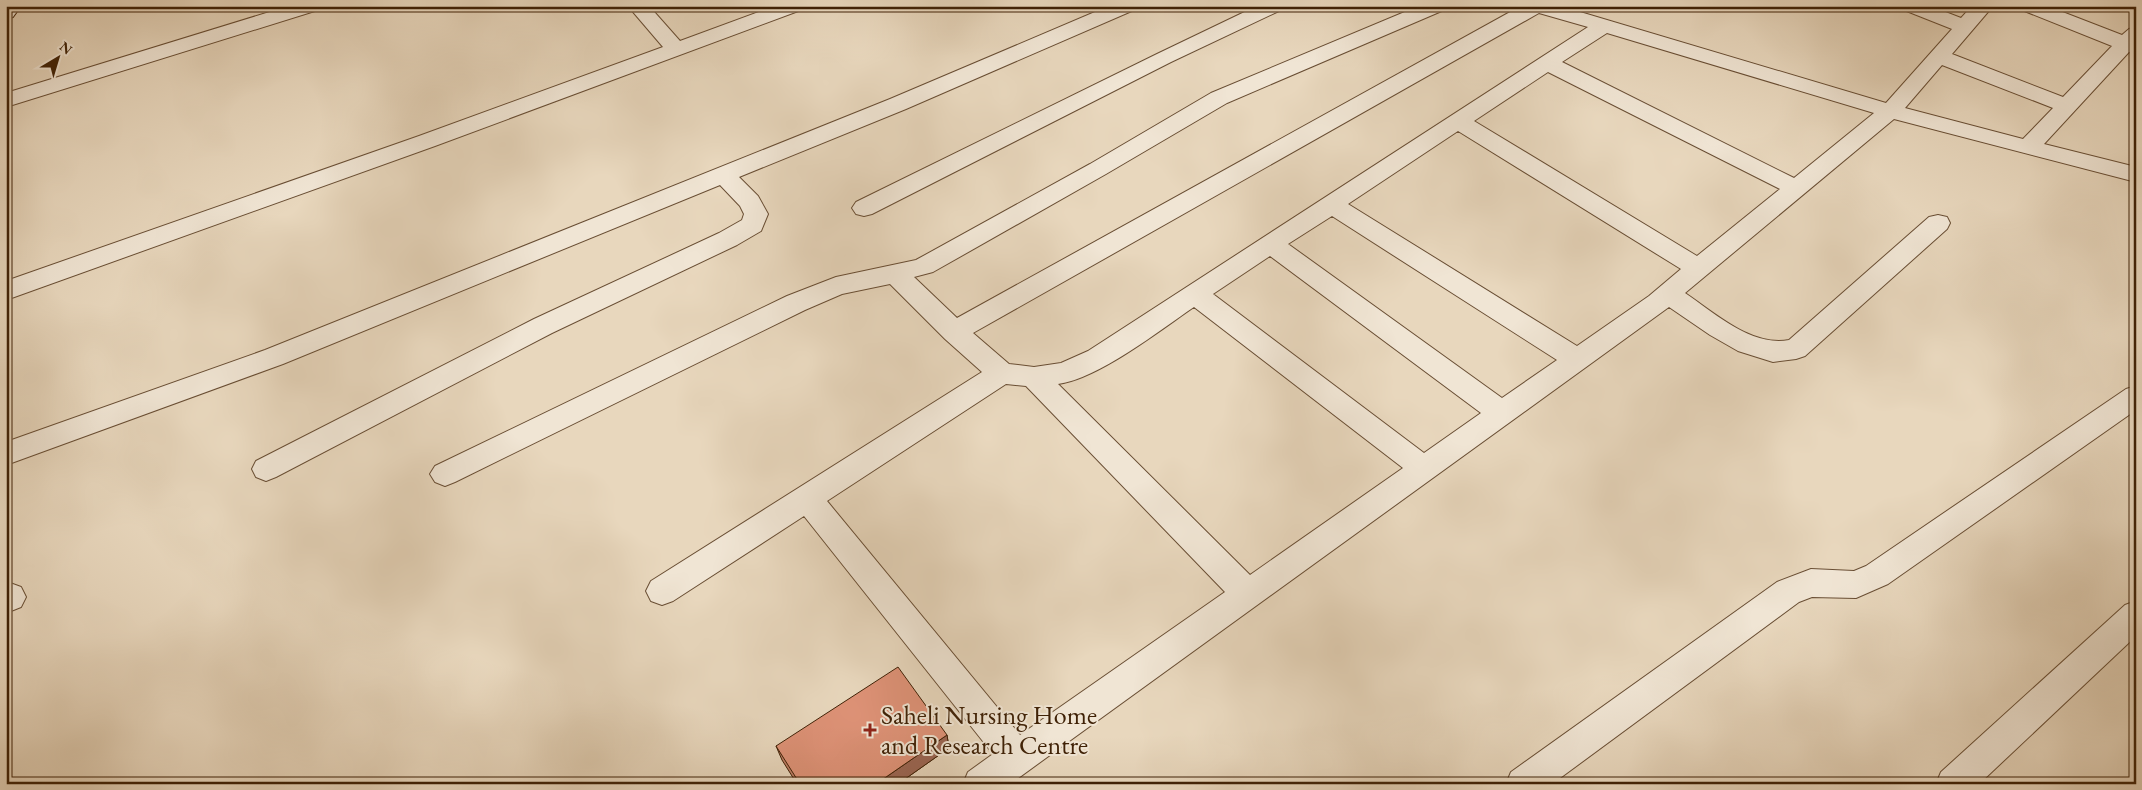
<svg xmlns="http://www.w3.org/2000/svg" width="2142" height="790" viewBox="0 0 2142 790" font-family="'EB Garamond',serif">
<rect width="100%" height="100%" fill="#e8d7bd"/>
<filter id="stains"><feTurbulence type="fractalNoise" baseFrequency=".004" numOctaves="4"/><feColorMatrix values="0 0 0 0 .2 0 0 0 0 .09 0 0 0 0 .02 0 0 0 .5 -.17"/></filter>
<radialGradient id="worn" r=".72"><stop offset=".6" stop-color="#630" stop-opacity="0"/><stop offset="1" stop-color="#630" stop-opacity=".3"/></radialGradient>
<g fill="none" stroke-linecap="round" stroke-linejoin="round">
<defs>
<path id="street" d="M289 6H321L318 10 6 107V93Z
M628 6H649L680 41 775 6H804L801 10 435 146 6 300V281L419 136 663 47Z
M1109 6H1137L1134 10 906 109 739 177 758 196 768 214 761 231 737 245 552 333 276 477 266 481 256 477 252 469 256 461 534 319 719 233 742 220 744 214 740 206 720 185 283 364 6 465V442L265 350 890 99Z
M1257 6H1284L1281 10 1171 62 872 214 864 216 856 214 852 208 856 202 1157 54Z
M1419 6H1447L1444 10 1227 103 1106 174 933 272 914 277 957 318 1521 6H1560L1886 103 1952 29 1904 10 1901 6H1930L1961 18 1972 6H1993L1952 54 2063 97 2112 46 2022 10 2019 6H2047L2122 35 2129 29 2136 27V54L2129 52 2044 144 2136 167V182L1894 119 1685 293C1715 313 1751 347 1789 340L1929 217 1938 215 1947 217 1950 223 1947 229 1805 356 1796 359 1773 362 1738 351 1710 335 1669 307 1010 784H963L968 772 993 754 804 516 673 601 662 605 651 601 646 591 651 581 982 372 945 339 890 284 842 294 805 310 455 482 445 486 435 482 430 474 435 466 787 296 836 277 916 260 1090 164 1211 93ZM1539 13 1588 27 1088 351 1061 363 1034 367 1009 364 973 333ZM1607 33 1874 113 1794 178 1562 62ZM1942 65 2053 108 2023 139 1905 108ZM1548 72 1780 189 1697 256 1474 121ZM1458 131 1681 269 1649 296 1577 346 1348 204ZM1332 216 1557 360 1502 398 1288 244ZM1270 256 1481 413 1424 453 1213 294ZM1194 307 1403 468 1250 575 1058 384C1098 379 1160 330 1194 307ZM1006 384 1026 386 1225 592 1020 735 827 501Z
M2136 386V410L1888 584 1856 598 1812 597 1799 602 1552 784H1506L1511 772 1777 582 1811 569 1854 571 1866 566 2126 389Z
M10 583 21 587 26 597 21 607 6 613V585Z
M2136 601V636L1979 784H1936L1941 772 2125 605Z"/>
<path id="secondary" d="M6 6H21L13 17 6 19Z"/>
</defs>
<!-- street casing -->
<use href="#street" stroke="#694e34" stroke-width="2"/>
<!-- secondary casing -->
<use href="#secondary" stroke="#3f2106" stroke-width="2"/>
<!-- street -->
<use href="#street" fill="#f0e5d4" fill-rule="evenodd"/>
<!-- secondary -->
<use href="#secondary" fill="#f0e5d4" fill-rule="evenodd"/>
</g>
<!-- wall -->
<path fill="#bf7e66" stroke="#3f2106" d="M947 735 949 748 898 784H797L782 760 776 746Z"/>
<!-- shaded-wall -->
<path fill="#9b6653" stroke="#3f2106" d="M947 735 949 748 898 784H876Z"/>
<!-- building -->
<path fill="#de9277" stroke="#3f2106" d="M898 667 947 735 876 784H800L776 746Z"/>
<!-- markers -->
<path fill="#8f2418" stroke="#f0e5d4" stroke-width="2" d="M867.5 722.5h5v5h5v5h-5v5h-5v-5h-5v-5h5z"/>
<g text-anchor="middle" stroke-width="4" stroke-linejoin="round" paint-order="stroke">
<!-- near-poi labels -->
<g font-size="26" fill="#3f2106" stroke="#f0e5d4" text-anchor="start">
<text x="881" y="724">Saheli Nursing Home<tspan x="881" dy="30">and Research Centre</tspan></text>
</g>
</g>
<!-- margin -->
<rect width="2142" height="790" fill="none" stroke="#e8d7bd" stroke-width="25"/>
<rect x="8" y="8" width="2127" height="775" fill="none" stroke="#3f2106" stroke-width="2.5"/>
<rect x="12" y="12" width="2117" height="765" fill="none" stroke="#3f2106"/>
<!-- north arrow -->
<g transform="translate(58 58) rotate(38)" stroke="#f0e5d4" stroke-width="4" paint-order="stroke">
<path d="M0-4L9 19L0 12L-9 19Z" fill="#3f2106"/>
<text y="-8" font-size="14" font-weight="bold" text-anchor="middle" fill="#3f2106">N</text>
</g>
<rect width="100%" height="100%" filter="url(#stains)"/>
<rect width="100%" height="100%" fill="url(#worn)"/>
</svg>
